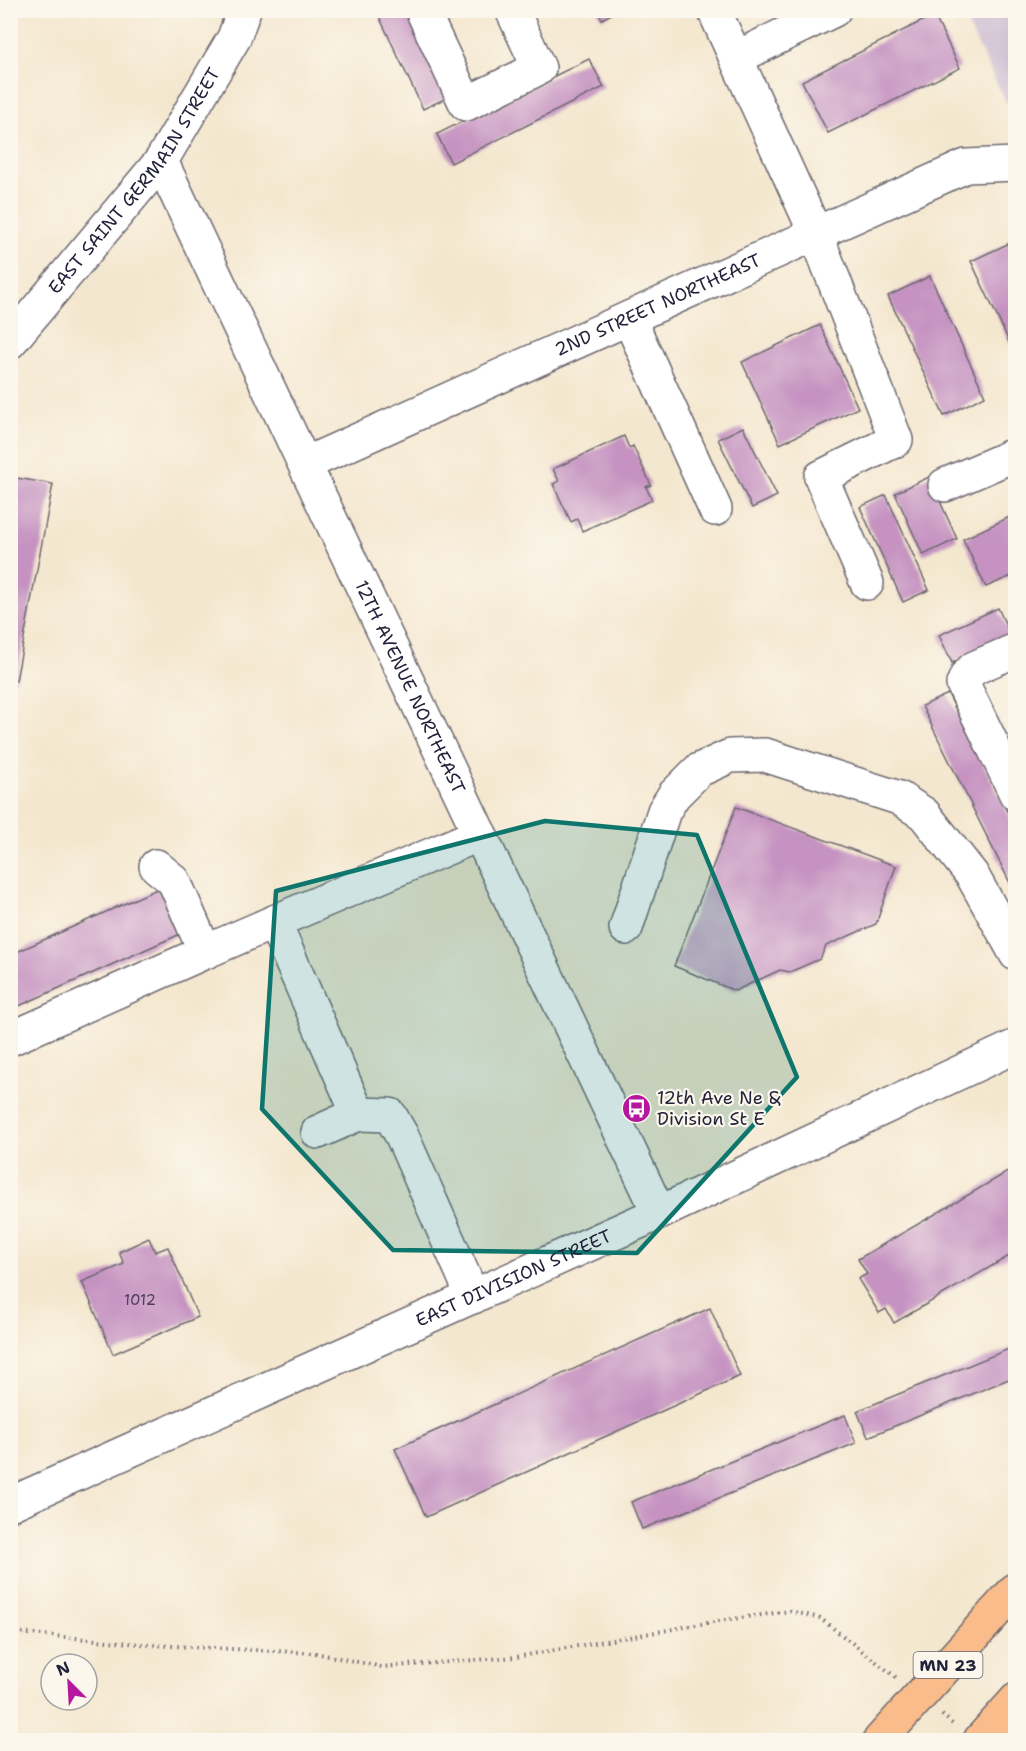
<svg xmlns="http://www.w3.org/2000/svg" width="1026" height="1751" viewBox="0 0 1026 1751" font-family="'Shantell Sans',sans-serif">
<rect width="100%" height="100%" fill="#fbf7ec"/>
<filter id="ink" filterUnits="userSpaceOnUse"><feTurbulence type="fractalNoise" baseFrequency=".0167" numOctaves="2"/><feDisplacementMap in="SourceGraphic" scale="12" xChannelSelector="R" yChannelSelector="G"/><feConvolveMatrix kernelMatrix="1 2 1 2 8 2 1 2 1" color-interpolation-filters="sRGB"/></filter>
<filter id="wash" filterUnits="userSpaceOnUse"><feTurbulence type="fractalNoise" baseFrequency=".008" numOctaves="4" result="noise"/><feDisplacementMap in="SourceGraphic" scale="24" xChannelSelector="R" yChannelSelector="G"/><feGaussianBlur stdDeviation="1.35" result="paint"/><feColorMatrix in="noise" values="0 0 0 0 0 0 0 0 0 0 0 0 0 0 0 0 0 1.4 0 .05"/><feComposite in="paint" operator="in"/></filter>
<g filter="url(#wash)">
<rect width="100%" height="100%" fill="#f4e7cf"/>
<!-- industrial -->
<path fill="#cdbed2" d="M961 11H1015V105L1006 102Z"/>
<g id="blocks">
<!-- building -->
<path fill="#c592c1" d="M376 10H409L451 96 423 109Z
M597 10H619L602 19Z
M934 15 960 68 828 133 802 81Z
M589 59 604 87 451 163 437 134Z
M1016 240V347L1012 348 971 261Z
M930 276 985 396 944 416 888 296Z
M820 325 858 408 780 444 742 362Z
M743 427 777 496 752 508 718 439Z
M624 436 629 448 633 446 651 485 646 487 652 500 582 531 577 519 571 522 553 484 559 481 553 469Z
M10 477 53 484 16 681 10 680Z
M929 477 957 539 923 555 895 493Z
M886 495 929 590 903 602 860 507Z
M1016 514V574L986 587 963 539Z
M998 608 1011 636 952 663 939 635Z
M948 694 1016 829V890L1014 891 922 706Z
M736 807 896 866 876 924 826 946 820 959 790 972 780 970 735 991 674 966Z
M166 885 187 931 10 1010V955Z
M1016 1167V1252L894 1323 886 1309 879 1313 858 1279 867 1274 858 1259Z
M149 1238 155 1252 168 1247 198 1317 113 1354 82 1282 124 1264 119 1252Z
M710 1308 740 1376 426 1517 395 1449Z
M1016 1346V1376L868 1437 857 1411Z
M845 1415 856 1443 642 1529 631 1502Z"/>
</g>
</g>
<g filter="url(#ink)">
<use href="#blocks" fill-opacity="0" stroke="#6c676f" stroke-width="1.5"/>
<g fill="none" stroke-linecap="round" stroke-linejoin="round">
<defs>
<g id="minor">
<path d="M422 10 466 104 539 68 512 10"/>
<path d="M714 10 816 234 896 440 821 477 867 583"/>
<path d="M736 58 834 10"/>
<path id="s1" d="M161 161 659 1213"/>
<path d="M629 318 715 509"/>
<path id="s2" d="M10 342 161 161 234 38 244 10"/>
<path id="s3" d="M305 464 966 166 1016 164"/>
<path d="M945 485 1016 454"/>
<path d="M1016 650 974 668 967 675 963 684 1016 794"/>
<path d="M274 922 480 834"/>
<path d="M626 928 664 811 674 795 699 770 730 756 765 755 899 798 924 814 972 875 1016 954"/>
<path d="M205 952 274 922 358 1114 318 1132"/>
<path d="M10 1039 205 952 174 881 156 866"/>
<path d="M358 1114 390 1115 402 1136 473 1297"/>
<path id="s4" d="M10 1504 659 1213 1016 1046"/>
</g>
<path id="highway" d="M880 1740 1016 1589
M980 1740 1016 1700"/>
</defs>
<!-- minor casing -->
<use href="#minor" stroke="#6c676f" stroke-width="36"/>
<!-- highway casing -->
<use href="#highway" stroke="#6c676f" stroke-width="36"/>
<!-- path -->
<path stroke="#6c676f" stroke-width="4" stroke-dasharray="1.5 4.5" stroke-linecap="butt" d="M10 1632 151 1645 315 1653 382 1667 516 1657 718 1621 790 1611 820 1618 897 1678
M942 1715 955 1726"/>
<!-- minor -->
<use href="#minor" stroke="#fff" stroke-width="33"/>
<!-- highway -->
<use href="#highway" stroke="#f9bc8a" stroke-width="33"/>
</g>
</g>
<!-- marked area -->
<path fill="#0f766e" fill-opacity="0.2" stroke="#0f766e" stroke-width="4.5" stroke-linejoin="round" d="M545 821 697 835 797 1077 637 1253 393 1250 262 1109 276 891Z"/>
<!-- icons -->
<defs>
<symbol id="bus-disc" viewBox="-11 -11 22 22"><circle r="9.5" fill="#b5179e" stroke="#fbf7ec"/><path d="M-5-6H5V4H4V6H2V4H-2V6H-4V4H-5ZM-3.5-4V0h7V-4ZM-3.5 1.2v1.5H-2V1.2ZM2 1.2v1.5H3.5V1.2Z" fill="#fff"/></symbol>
</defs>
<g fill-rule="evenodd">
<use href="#bus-disc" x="620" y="1092" width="33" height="33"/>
</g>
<g text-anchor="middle" stroke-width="4.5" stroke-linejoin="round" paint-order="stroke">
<!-- number labels -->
<g font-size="15" fill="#4b3e5c">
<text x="140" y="1305">1012</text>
</g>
<!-- shield labels -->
<rect fill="#fbf7ec" stroke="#636270" stroke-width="1.5" x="913.5" y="1652" width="69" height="26" rx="4.5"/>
<g font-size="16" font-weight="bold" fill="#22223b">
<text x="948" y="1671">MN 23</text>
</g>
<!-- street labels -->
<g font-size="18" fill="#22223b" stroke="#fbf7ec">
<text dy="6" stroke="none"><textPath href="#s2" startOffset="204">EAST SAINT GERMAIN STREET</textPath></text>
<text dy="6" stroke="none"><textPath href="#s3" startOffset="387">2ND STREET NORTHEAST</textPath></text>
<text dy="6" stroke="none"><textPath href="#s1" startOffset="582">12TH AVENUE NORTHEAST</textPath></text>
<text dy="6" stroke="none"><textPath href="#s4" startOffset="552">EAST DIVISION STREET</textPath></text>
</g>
<!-- poi labels -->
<g font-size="18" fill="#22223b" stroke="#fbf7ec" text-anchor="start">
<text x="657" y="1104">12th Ave Ne &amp;<tspan x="657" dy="21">Division St E</tspan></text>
</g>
</g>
<!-- margin -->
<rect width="1026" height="1751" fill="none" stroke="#fbf7ec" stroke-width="36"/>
<!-- north arrow -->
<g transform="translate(69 1682) rotate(336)"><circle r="28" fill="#fbf7ec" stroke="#a4a2a5" stroke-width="1.5"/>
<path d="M0-4.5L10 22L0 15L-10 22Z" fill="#b5179e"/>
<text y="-9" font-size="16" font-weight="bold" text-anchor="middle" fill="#22223b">N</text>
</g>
</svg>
